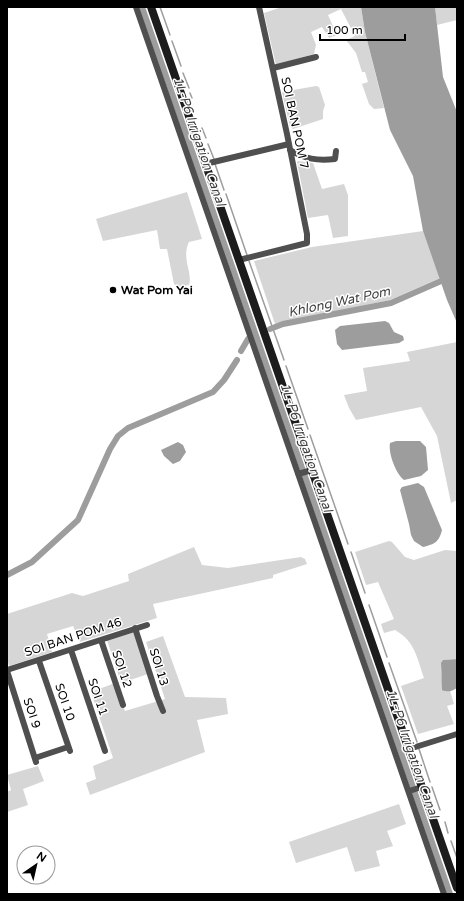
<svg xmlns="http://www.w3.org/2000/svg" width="464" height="901" viewBox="0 0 464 901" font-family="'Varela Round',sans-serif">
<rect width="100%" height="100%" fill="#fff"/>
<!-- green -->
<path fill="#d6d6d6" d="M282 7H361L365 32 384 108 374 109 369 104 362 84 368 82 365 72H362L356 53 346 40 355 36 341 9 328 15 337 35 329 38 322 27 311 32 316 45 314 54 276 65 264 13Z
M435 7H457V20L437 25Z
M316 86 319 87 325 105 323 111V119L293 129 290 127 282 92Z
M298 161 313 163 322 189 344 184 348 195V236L333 238 328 215 308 218 297 162Z
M187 192 202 239 189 242C181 258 193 273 189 285L178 287 174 284 167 249H160L157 230 103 241 96 219Z
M423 231 440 278 390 300 275 324 254 261 312 247Z
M457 342V500L451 503 437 436 421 407 356 420 349 408 344 395 367 391 363 368 410 361 407 352Z
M389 541 392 542 405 557 414 560 445 550 457 551V659L443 660C438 669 443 683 445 692L450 691 454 704 447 706 454 724 418 734 401 686 424 678C417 658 415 641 395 630L384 633 381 624 394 619 378 582 366 585 355 552Z
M194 547 202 565 228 568 301 557 305 559 307 564 273 575V578L153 604 157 618 80 642 73 626 47 634 52 652 9 666 7 658V614L72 593 83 596 129 581 128 574Z
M134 631 148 674 121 683 107 640Z
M163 636 185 697 226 698 228 714 197 720 205 752 90 795 86 783 96 779 93 766 113 758 91 692 115 683 125 711 165 699 146 642Z
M38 766 44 781 23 789 28 805 7 812V792L11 790 7 775Z
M399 804 406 824 387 831 393 846 376 851 380 866 355 872 347 847 296 863 289 842Z"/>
<!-- water -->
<path fill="#9d9d9d" d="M361 7H435L443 77 457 112V323L447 300 423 231 413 176 390 130 365 32Z
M385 321 389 323 394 332 403 336 404 340 399 343 342 350 337 344 335 330 340 326Z
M396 441H420L426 447 428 470 421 476 404 480C396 474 388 453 390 443Z
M178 442 183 445 186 452 180 461 173 464 164 456 161 450Z
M418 483 424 487 442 530C439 542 435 544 423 547L414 541 411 535 409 524 400 490 402 487Z
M457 659V688C452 691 448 693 442 690L441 663 443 660Z"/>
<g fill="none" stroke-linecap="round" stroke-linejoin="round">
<!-- stream -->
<path stroke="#9d9d9d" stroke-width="1.5" d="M160 7 170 35
M172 41 181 66
M183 73 189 88
M190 93 192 98
M202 128 206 138
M208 144 214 159
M215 164 224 190
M226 194 247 255
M249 261 284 360
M286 366 308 429
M310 435 348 544
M351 552 365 593
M369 605 387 657
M389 663 417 742
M419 749 430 782
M432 787 440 810
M445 822 448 833
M451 841 457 858"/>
<!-- canal -->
<path stroke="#9d9d9d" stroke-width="6" d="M142 7 450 894
M270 329 283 324 391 303 457 274
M241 351 248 339
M7 575 32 562 78 520 110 449 118 436 128 428 213 392 224 380 237 360"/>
<!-- street -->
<path stroke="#4f4f4f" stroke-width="6" d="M136 7 444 894
M273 68 316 57
M290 150C305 159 317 161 335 159L336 151
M205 164 289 144
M239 260 307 243V234L287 134 259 7
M298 474 312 470
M135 628 157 696 163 711
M101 640 123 705
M71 650 105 751
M39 661 70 751
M7 670 147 625
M7 671 36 762
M409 749 457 734
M35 758 68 747
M409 791 422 787"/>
<!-- secondary -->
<path stroke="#1c1c1c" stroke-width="8" d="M151 7 457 888"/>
</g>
<!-- markers -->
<circle fill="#000" stroke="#fff" stroke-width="1.5" cx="113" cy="290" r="4"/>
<g text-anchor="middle" stroke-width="3" stroke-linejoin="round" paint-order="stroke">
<!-- street labels -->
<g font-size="12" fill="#000" stroke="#fff">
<text transform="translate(295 123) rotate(78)" y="4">SOI BAN POM 7</text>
<text transform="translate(73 637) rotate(-18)" y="4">SOI BAN POM 46</text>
<text transform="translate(159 667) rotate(73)" y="4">SOI 13</text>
<text transform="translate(122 669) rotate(71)" y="4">SOI 12</text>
<text transform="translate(98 697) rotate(71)" y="4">SOI 11</text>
<text transform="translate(65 702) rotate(71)" y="4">SOI 10</text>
<text transform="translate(32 713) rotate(72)" y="4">SOI 9</text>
</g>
<!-- poi labels -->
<g font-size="12" font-weight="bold" fill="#000" stroke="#fff" text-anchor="start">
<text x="121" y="294">Wat Pom Yai</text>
</g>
<!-- water labels -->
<g font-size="13" font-style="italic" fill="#3e3e3e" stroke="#fff">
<text transform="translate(200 141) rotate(71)" y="5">1L-P6 Irrigation Canal</text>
<text transform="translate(339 301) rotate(-12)" y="5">Khlong Wat Pom</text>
<text transform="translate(307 447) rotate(71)" y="5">1L-P6 Irrigation Canal</text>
<text transform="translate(413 753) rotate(71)" y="5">1L-P6 Irrigation Canal</text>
</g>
</g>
<!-- border -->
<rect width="464" height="901" fill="none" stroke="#000000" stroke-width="16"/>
<!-- north arrow -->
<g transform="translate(36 865) rotate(34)"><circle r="19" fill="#ffffff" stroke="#999999"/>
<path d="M0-3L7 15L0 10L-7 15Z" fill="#000000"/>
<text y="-6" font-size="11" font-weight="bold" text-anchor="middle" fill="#000000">N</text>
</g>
<!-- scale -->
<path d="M320 34v6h85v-6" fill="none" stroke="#000000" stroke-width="2"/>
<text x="326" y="34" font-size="12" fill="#000000" stroke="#ffffff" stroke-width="3" paint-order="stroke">100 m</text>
</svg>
